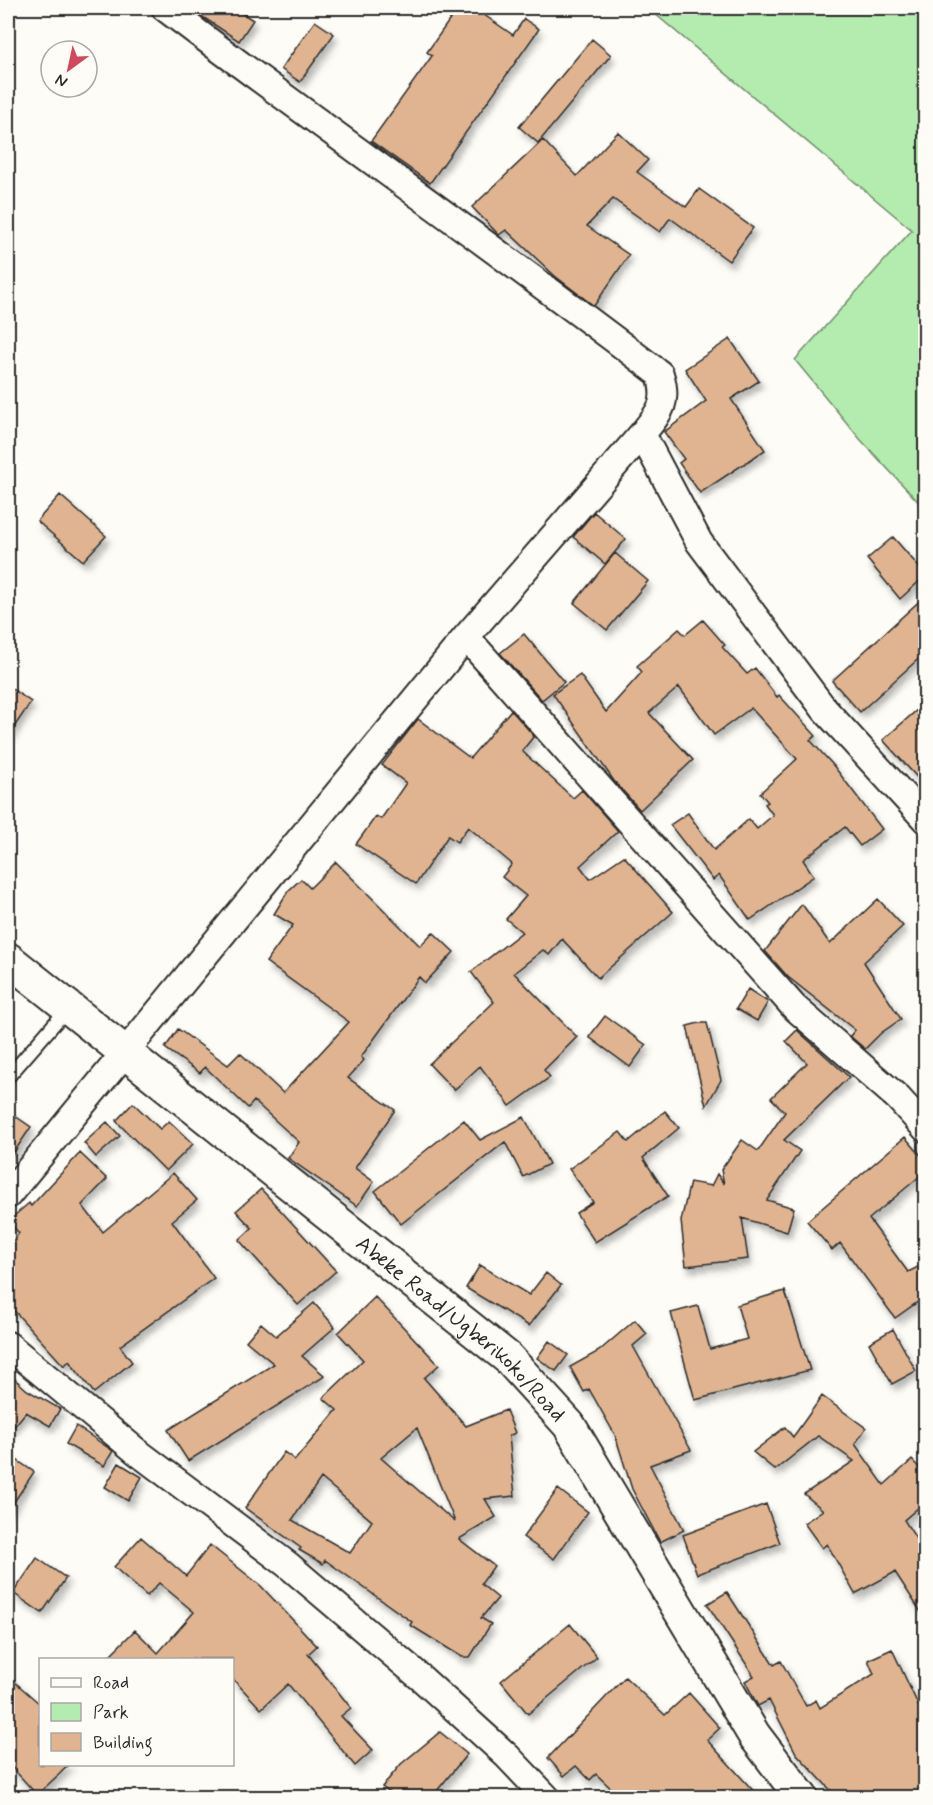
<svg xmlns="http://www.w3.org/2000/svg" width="933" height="1805" viewBox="0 0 933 1805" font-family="Mynerve,sans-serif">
<defs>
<filter id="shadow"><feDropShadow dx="3.5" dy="6" stdDeviation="3" flood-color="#0004"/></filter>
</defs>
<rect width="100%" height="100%" fill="#fdfcf7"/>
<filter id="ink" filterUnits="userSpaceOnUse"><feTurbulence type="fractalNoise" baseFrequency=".0167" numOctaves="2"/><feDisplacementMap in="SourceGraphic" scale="12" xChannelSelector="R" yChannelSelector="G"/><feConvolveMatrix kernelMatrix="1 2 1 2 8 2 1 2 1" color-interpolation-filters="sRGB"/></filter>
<g filter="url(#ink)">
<!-- green -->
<path fill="#b4ebae" stroke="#708b6c" stroke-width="1.5" d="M648 8H925V509L860 439 795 360 912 230Z"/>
<!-- building -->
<path fill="#e0b490" stroke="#2b2b2b" stroke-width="1.5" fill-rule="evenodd" filter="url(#shadow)" d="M189 8H234L253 20 239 41Z
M458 8H474L513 35 524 19 539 29 430 183 371 141 432 56 427 52Z
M315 21 334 34 300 82 281 69Z
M592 39 611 55 538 143 519 127Z
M618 132 648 160 637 172 686 207 699 189 753 228 729 261 670 218 660 232 613 199 587 226 629 255 594 306 555 276 506 230 499 235 472 207 543 140 577 176Z
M730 339 759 381 731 399 765 450 700 493 679 463 684 459 664 432 706 401 685 369Z
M60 495 106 536 83 561 37 521Z
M594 512 626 539 605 564 573 537Z
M893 537 926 575 900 599 867 559Z
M615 553 648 581 607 630 574 603Z
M926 595V652L860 712 832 681Z
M703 620 725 645 722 647 747 674 755 668 777 697 779 695 816 736 810 740 833 765 882 829 860 846 845 827 803 860 814 876 750 920 719 875 713 880 670 825 688 813 714 850 749 819 757 829 773 815 765 804 768 802 760 793 797 759 751 708 714 735 679 687 649 713 693 760 640 810 614 781 553 694 580 675 606 712 642 672 637 666 679 629 685 635Z
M524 634 564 682 542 700 500 653Z
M8 686 31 702 8 736Z
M926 702V787L883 740Z
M511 710 534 736 522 751 573 798 582 790 618 831 580 866 590 879 624 856 673 912 598 978 562 939 549 955 543 950 514 973 577 1037 544 1070 550 1077 510 1106 480 1066 454 1090 429 1064 494 1002 471 972 522 932 506 919 526 896 502 877 512 864 468 827 457 842 448 836 416 884 356 844 376 816 381 819 406 783 382 765 418 719 470 758Z
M336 862 420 946 433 932 454 952 425 983 419 977 361 1057 364 1060 348 1078 395 1110 355 1168 374 1182 357 1206 288 1158 299 1142 254 1101 248 1108 205 1067 200 1073 165 1048 178 1029 228 1065 240 1053 283 1093 349 1022 266 962 293 925 274 914 288 891 301 879 310 888Z
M878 899 903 926 864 962 901 1019 881 1033 865 1049 850 1036 855 1030 788 977 765 951 802 904 830 944Z
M748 989 768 1002 757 1021 736 1009Z
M605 1016 646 1045 630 1067 589 1037Z
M699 1023H707L721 1080 706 1106 687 1026Z
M797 1030 849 1077 784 1140 800 1151 767 1200 794 1208 787 1232 742 1218 748 1259 686 1266 681 1221 690 1182 711 1186 717 1174 724 1184 721 1170 742 1140 758 1151 785 1112 771 1098 807 1063 786 1041Z
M133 1103 160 1129 169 1121 193 1144 166 1171 116 1121Z
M8 1111 31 1127 8 1161Z
M665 1111 679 1128 643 1158 668 1196 595 1242 576 1213 593 1202 569 1169 620 1132 628 1142Z
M524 1117 549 1164 523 1177 505 1142 401 1224 375 1191 464 1120 480 1140Z
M107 1122 120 1136 96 1157 84 1143Z
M905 1137 926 1161V1171L869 1219 908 1272 926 1263V1296L895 1318 840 1243 832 1250 807 1221Z
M80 1153 107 1179 82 1205 103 1232 173 1173 197 1200 172 1221 214 1278 120 1346 132 1362 94 1393 69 1361 64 1366 8 1304V1247L19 1233 8 1221 29 1203 31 1206Z
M261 1189 336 1271 298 1305 239 1240 252 1228 236 1211Z
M480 1265 529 1295 546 1273 561 1285 529 1326 466 1288Z
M785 1291 810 1370 695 1400 671 1313 698 1306 710 1349 747 1339 737 1305Z
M375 1297 439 1365 424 1378 466 1426 506 1410 515 1433 509 1436 515 1496 485 1499 496 1517 459 1539 494 1566 481 1584 498 1598 481 1618 491 1624 470 1657H462L410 1625 412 1622 325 1560 323 1564 299 1550 301 1548 245 1508 284 1452 295 1460 337 1410 323 1398 363 1360 338 1333ZM417 1428 455 1522 381 1458ZM321 1478 372 1521 350 1553 292 1520Z
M314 1303 335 1327 302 1356 325 1376 188 1461 168 1430 274 1364 246 1341 261 1323 276 1336Z
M635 1320 647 1334 633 1346 691 1450 650 1465 684 1530 660 1542 632 1489 615 1435 589 1389 584 1392 570 1367 599 1351Z
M893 1329 916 1371 892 1384 869 1343Z
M549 1341 568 1355 556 1371 537 1358Z
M8 1373 27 1390 60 1409 50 1426 26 1412 8 1434Z
M822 1396 866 1428 855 1444 884 1485 912 1460 926 1475V1501L904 1520 926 1554V1620L895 1572 855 1594 827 1544 822 1548 804 1523 823 1510 804 1494 854 1461 818 1436 775 1470 753 1452 785 1427 793 1437Z
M76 1426 113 1451 104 1466 66 1444Z
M8 1454 34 1472 8 1511Z
M119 1463 142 1477 128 1501 105 1487Z
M558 1489 588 1512 554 1559 523 1537Z
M766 1504 780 1543 697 1574 683 1535Z
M141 1537 186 1576 210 1545 261 1586 317 1646 308 1654 351 1708 341 1716 373 1750 355 1766 288 1684 261 1709 232 1678V1659H106L135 1630 158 1653 194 1612 159 1583 147 1596 114 1567Z
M37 1558 66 1578 42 1613 13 1593Z
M727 1592 774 1665 781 1661 806 1706 816 1700 820 1708 874 1674 868 1660 892 1649 926 1722V1797H837L796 1753 769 1700 758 1706 745 1681 754 1676 707 1604Z
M570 1624 597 1657 528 1714 501 1681Z
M8 1676 40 1704V1764H70L37 1795 8 1763Z
M625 1677 665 1715 689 1693 720 1728 707 1740 759 1797H620L596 1774 590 1780 576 1766 564 1776 548 1758Z
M440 1732 467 1754 432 1797H395L382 1787 401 1764Z"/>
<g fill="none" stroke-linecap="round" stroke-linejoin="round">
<defs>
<path id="service" d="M8 1077 68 1008"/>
<path id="minor" d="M642 434 699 542 825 710 926 820
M466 637 794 1007 898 1098 926 1129
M8 1195 466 637 642 434C660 412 669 403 660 374 497 249 328 132 165 8
M8 1345 136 1451 288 1565 420 1677 507 1756 547 1798"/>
<g id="tertiary">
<path id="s1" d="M8 959 508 1358 569 1425 754 1735 802 1798"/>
</g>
</defs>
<!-- service casing -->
<use href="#service" stroke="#2b2b2b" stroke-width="16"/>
<!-- minor casing -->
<use href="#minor" stroke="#2b2b2b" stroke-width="30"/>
<!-- tertiary casing -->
<use href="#tertiary" stroke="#2b2b2b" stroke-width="36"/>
<!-- service -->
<use href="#service" stroke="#fdfcf7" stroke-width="12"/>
<!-- minor -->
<use href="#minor" stroke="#fdfcf7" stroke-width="26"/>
<!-- tertiary -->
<use href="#tertiary" stroke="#fdfcf7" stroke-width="32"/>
</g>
</g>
<g text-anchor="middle" stroke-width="5" stroke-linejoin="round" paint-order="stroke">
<!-- street labels -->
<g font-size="22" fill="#2b2b2b" stroke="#fdfcf7">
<text dy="8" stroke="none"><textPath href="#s1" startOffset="585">Abeke Road/Ugberikoko/Road</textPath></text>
</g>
</g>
<!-- margin -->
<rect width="933" height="1805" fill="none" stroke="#fdfcf7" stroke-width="30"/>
<rect x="15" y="15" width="903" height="1775" fill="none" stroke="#2b2b2b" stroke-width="2" filter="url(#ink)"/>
<!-- legend -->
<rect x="39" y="1658" width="195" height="108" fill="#fdfcf7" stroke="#a9a8a5" stroke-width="1.5"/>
<rect x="51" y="1678" width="30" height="9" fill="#fdfcf7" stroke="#a9a8a5" stroke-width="1.5"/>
<text x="93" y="1688" font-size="18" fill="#2b2b2b">Road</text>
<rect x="51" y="1703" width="30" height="18" fill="#b4ebae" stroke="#a9a8a5" stroke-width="1.5"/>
<text x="93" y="1718" font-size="18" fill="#2b2b2b">Park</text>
<rect x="51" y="1733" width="30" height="18" fill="#e0b490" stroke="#a9a8a5" stroke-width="1.5"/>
<text x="93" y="1748" font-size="18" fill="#2b2b2b">Building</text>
<!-- north arrow -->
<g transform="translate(69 69) rotate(213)"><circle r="28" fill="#fdfcf7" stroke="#a9a8a5" stroke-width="1.5"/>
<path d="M0-4.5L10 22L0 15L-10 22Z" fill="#d1495b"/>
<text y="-9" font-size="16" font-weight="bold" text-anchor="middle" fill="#2b2b2b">N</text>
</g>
</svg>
